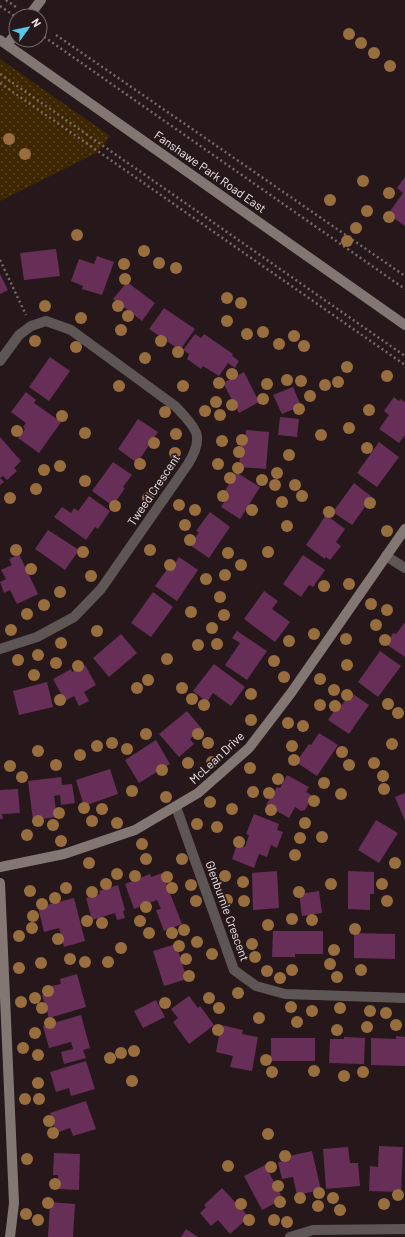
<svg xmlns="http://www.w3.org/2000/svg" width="405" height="1237" viewBox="0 0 405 1237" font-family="Barlow,sans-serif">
<defs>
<pattern id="grass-dots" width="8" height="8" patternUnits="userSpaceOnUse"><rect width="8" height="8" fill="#3e2601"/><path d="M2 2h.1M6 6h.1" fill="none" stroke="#5a4626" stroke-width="1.8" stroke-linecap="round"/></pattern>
</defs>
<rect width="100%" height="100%" fill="#26181a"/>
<!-- grass -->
<path fill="url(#grass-dots)" d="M0 59 110 136 98 152 0 201Z"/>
<!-- building -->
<path fill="#672e57" d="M405 177V226L388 214 403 193 397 188Z
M56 249 60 276 24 280 20 253Z
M97 256 114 262 102 295 82 289 83 286 71 281 79 259 94 264Z
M0 274 8 290 0 294Z
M127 282 155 303 142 321 113 299Z
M164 308 195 329 180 350 149 329Z
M195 334 201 338 204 334 233 354 232 356 239 361 235 368 228 363 219 376 203 366 201 369 187 359 189 354 183 350Z
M50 357 70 371 49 401 29 387Z
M244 372 259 402 239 413 223 383Z
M293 387 301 406 282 414 273 395Z
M26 392 36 400 34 403 61 422 39 453 18 438 25 429 23 427 26 423 11 412Z
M394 397 399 401 400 399 405 402V435L399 443 379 429 389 415 384 411Z
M280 417 299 419 297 437 278 435Z
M138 419 158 432 137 463 118 449Z
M246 430 269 432 266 469 239 467 241 446H244Z
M0 437 21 461 14 468 17 471 7 480 3 476 0 478 4 482 0 485Z
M379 442 399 457 377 487 357 473Z
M113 462 132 475 123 487 125 488 113 506 92 491Z
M236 472 260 487 240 519 221 507 229 493 225 491Z
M354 483 372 497 352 525 333 512Z
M89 496 110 511 98 529 95 527 86 540 54 517 62 507 71 513 74 508 78 511Z
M210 512 230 527 209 558 190 545 199 532 196 531Z
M326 515 345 529 336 542 341 546 330 560 326 557 325 559 306 545Z
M48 530 79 550 65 570 35 549Z
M19 554 38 594 17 604 10 590 4 593 0 582 6 579 1 570 12 565 9 559Z
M303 555 325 570 313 587 309 585 301 597 283 584Z
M179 557 198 570 177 601 155 586 168 568 170 570Z
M264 591 278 601 272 609 290 622 275 642 244 619Z
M153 592 173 607 151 637 131 623Z
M405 622V657L386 644 393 633 396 634Z
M237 631 267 651 247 680 225 665 240 643 232 638Z
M121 634 137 653 109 677 93 658Z
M380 651 401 666 378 697 358 682Z
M214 664 245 687 231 706 213 693 207 702 193 691Z
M85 665 96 685 84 692 89 701 79 706 74 696 65 701 53 679 71 669 72 672Z
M47 682 53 707 19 715 13 691Z
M350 692 369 705 349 734 328 720 339 704 342 705Z
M187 711 202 729 190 739 194 744 179 757 159 734Z
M319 733 338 745 317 776 296 762 309 744 311 745Z
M156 740 170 764 139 783 125 760Z
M110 769 118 794 84 806 76 780Z
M287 775 309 787 306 792 313 796 305 810 301 811 295 807 289 818 266 805 277 787 280 788Z
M61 777 62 785 72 784 75 803 61 805 60 795 54 796 57 817 33 820 28 781Z
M18 789 20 813 2 814 3 819H0V790Z
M405 793V821L395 797Z
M254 814 279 824 277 830 283 832 277 848 271 845 267 857 259 854 254 868 232 859 237 844 245 847 249 835 246 834Z
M376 820 398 833 379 863 358 850Z
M277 871 279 908 253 910 252 873Z
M348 871 374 872V894H370V910L348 909Z
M162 873 182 924 164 931 156 910 161 909 157 900 134 909 125 884 150 874 151 877Z
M118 885 125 910 123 911 125 918 117 920 115 913 92 920 86 898 100 894 99 891Z
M319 891 322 913 302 916 299 894Z
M74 898 85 941 64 947 59 928 44 932 38 907Z
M273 931H323V954H295V957H272Z
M354 933 395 934V959L354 958Z
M176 944 187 979 164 986 153 951Z
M77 974 86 1007 49 1018 42 995 52 992 51 986 61 984 60 979Z
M189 996 198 1008 200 1006 214 1025 189 1044 173 1022 178 1018 171 1009Z
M156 1000 165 1017 143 1028 134 1011Z
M81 1015 90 1048 83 1050 86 1058 64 1064 61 1052 73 1049 71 1042 49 1048 43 1026Z
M221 1025 243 1030 242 1034 258 1037 252 1071 230 1067 233 1056 216 1052Z
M396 1036 405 1037V1066L371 1065V1038L396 1039Z
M344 1037 365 1038 364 1064 329 1063 330 1039H344Z
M271 1038H315V1061H271Z
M86 1061 95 1089 71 1096 69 1088 56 1092 50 1072Z
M86 1101 96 1129 73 1136 70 1128 56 1133 50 1113Z
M379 1146 403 1147 401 1192 369 1191 370 1166 378 1167Z
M348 1147 350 1163H358L360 1186 326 1189 323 1149Z
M312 1151 321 1190 297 1195 293 1177 282 1179 278 1162 289 1160V1156Z
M54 1153 80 1154 79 1190 58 1189V1175H53Z
M265 1165 283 1199 262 1210 244 1176Z
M222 1188 249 1217 230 1234 218 1220 211 1226 200 1213 206 1207 204 1205Z
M50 1202 75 1204 73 1237H48Z
M186 1229 198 1237H181Z"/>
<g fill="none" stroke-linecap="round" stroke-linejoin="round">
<!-- path -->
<path stroke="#75696a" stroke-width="2.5" stroke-dasharray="2 3" stroke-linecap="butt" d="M6 0 16 7
M0 6 16 17
M40 34 405 289
M56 35 405 276
M0 74 405 356
M0 83 405 365
M0 260 26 315"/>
<!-- street -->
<path stroke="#5e5654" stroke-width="10" d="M0 361 19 335 31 326 46 321 71 330 175 406C181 412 197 428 197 437 198 446 193 456 188 464L101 589 74 617 37 637 0 649
M386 556 405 568
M176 807 234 970 256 986 285 994 405 998
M290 1237 313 1230 405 1229"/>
<!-- secondary -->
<path stroke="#837773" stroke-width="10" d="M29 16 41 0
M0 40 405 325
M7 45 16 33
M0 867 64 854 135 830 198 793 249 748 291 693 405 529
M0 883 14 1203 10 1237"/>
</g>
<!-- trees -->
<g fill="#996e3f">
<circle cx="349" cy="34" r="6"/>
<circle cx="361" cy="43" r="6"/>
<circle cx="374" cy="53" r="6"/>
<circle cx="390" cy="66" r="6"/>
<circle cx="9" cy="139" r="6"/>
<circle cx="25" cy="154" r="6"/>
<circle cx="363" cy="181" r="6"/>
<circle cx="389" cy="193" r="6"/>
<circle cx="330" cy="200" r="6"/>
<circle cx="367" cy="211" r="6"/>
<circle cx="389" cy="217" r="6"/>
<circle cx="356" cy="228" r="6"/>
<circle cx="77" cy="235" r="6"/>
<circle cx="347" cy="241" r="6"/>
<circle cx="144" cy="251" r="6"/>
<circle cx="159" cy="263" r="6"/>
<circle cx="124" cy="264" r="6"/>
<circle cx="176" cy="268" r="6"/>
<circle cx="125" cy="279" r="6"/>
<circle cx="227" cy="298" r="6"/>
<circle cx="241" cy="303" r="6"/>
<circle cx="45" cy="306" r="6"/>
<circle cx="118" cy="306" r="6"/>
<circle cx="128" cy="316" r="6"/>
<circle cx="81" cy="318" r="6"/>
<circle cx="227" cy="321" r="6"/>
<circle cx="121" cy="330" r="6"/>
<circle cx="263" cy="332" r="6"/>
<circle cx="247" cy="334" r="6"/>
<circle cx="294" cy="336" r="6"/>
<circle cx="35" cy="341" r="6"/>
<circle cx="161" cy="341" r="6"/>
<circle cx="279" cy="344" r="6"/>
<circle cx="304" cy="346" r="6"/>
<circle cx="76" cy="347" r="6"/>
<circle cx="178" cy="352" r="6"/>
<circle cx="145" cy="358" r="6"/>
<circle cx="347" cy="367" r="6"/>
<circle cx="232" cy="374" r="6"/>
<circle cx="387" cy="376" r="6"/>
<circle cx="287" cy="380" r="6"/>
<circle cx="301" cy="381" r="6"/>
<circle cx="338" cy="382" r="6"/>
<circle cx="219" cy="383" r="6"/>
<circle cx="267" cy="384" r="6"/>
<circle cx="325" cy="385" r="6"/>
<circle cx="119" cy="386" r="6"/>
<circle cx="183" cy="386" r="6"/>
<circle cx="310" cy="396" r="6"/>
<circle cx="263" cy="399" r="6"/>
<circle cx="216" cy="402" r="6"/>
<circle cx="232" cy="405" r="6"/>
<circle cx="299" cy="409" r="6"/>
<circle cx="369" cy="410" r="6"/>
<circle cx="205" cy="411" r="6"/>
<circle cx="165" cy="412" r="6"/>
<circle cx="220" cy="415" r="6"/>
<circle cx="62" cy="416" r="6"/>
<circle cx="349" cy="428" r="6"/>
<circle cx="17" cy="431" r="6"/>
<circle cx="85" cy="433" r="6"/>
<circle cx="176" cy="434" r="6"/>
<circle cx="321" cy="435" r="6"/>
<circle cx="242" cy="440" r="6"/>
<circle cx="222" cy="441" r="6"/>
<circle cx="154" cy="443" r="6"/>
<circle cx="367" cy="448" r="6"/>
<circle cx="239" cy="452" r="6"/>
<circle cx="175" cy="453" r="6"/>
<circle cx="289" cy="455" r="6"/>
<circle cx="140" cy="464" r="6"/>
<circle cx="218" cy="464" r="6"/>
<circle cx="60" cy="466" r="6"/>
<circle cx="238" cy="468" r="6"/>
<circle cx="44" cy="470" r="6"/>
<circle cx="277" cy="473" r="6"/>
<circle cx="230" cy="478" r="6"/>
<circle cx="262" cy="480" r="6"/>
<circle cx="85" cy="481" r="6"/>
<circle cx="275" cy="485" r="6"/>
<circle cx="295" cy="485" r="6"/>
<circle cx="36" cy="489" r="6"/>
<circle cx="223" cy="496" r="6"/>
<circle cx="302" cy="496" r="6"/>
<circle cx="10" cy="498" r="6"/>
<circle cx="148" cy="498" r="6"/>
<circle cx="282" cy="502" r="6"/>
<circle cx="370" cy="503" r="6"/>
<circle cx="179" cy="505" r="6"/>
<circle cx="115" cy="506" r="6"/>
<circle cx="195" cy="510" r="6"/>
<circle cx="252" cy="510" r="6"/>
<circle cx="329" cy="512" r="6"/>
<circle cx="185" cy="525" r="6"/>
<circle cx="287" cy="526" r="6"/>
<circle cx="387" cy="531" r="6"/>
<circle cx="190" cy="540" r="6"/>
<circle cx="16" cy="550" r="6"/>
<circle cx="150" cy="550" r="6"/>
<circle cx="83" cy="552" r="6"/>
<circle cx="268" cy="552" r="6"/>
<circle cx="228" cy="553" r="6"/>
<circle cx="170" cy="565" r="6"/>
<circle cx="241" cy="565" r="6"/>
<circle cx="31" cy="569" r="6"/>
<circle cx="225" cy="575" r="6"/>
<circle cx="91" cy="576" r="6"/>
<circle cx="206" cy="579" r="6"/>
<circle cx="349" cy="584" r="6"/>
<circle cx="324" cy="586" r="6"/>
<circle cx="60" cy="592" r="6"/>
<circle cx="220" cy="597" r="6"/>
<circle cx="371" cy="604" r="6"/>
<circle cx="44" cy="605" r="6"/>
<circle cx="387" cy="610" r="6"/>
<circle cx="191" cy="612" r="6"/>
<circle cx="27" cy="614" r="6"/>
<circle cx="224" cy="615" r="6"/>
<circle cx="376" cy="625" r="6"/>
<circle cx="212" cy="628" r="6"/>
<circle cx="11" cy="630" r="6"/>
<circle cx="97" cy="631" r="6"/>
<circle cx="314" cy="634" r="6"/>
<circle cx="346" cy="639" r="6"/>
<circle cx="385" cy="640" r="6"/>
<circle cx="289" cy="641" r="6"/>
<circle cx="61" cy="643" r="6"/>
<circle cx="217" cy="644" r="6"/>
<circle cx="198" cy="645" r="6"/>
<circle cx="38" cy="655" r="6"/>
<circle cx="167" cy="659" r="6"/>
<circle cx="18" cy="660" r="6"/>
<circle cx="274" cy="661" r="6"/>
<circle cx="56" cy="663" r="6"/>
<circle cx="347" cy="665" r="6"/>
<circle cx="78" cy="666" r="6"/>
<circle cx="34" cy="675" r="6"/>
<circle cx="284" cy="677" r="6"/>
<circle cx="320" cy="679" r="6"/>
<circle cx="148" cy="680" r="6"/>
<circle cx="137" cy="688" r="6"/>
<circle cx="182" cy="688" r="6"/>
<circle cx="334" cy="690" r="6"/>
<circle cx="251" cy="694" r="6"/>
<circle cx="347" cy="695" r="6"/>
<circle cx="192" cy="699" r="6"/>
<circle cx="60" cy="700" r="6"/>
<circle cx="388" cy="704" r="6"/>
<circle cx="204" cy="705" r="6"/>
<circle cx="320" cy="705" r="6"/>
<circle cx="335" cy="706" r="6"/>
<circle cx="398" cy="713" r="6"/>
<circle cx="251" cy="720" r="6"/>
<circle cx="288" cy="723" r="6"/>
<circle cx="303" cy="726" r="6"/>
<circle cx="146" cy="734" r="6"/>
<circle cx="198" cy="734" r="6"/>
<circle cx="112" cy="743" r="6"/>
<circle cx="208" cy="743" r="6"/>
<circle cx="392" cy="744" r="6"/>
<circle cx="97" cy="746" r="6"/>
<circle cx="292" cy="746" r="6"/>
<circle cx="127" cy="749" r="6"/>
<circle cx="38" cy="751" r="6"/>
<circle cx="342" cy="752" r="6"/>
<circle cx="80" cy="755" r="6"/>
<circle cx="294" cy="760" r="6"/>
<circle cx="212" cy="762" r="6"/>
<circle cx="188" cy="763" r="6"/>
<circle cx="374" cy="763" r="6"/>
<circle cx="56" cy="765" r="6"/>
<circle cx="349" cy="765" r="6"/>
<circle cx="10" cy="766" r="6"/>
<circle cx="250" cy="768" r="6"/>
<circle cx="162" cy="770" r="6"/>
<circle cx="383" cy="776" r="6"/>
<circle cx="22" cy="777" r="6"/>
<circle cx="278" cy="779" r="6"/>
<circle cx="324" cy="783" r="6"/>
<circle cx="384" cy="789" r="6"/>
<circle cx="132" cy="791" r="6"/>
<circle cx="253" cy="792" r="6"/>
<circle cx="269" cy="793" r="6"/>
<circle cx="341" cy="794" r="6"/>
<circle cx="166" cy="797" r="6"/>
<circle cx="314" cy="801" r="6"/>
<circle cx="210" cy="802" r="6"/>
<circle cx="84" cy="808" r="6"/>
<circle cx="102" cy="809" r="6"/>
<circle cx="232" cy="809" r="6"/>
<circle cx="271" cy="810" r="6"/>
<circle cx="59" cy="813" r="6"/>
<circle cx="38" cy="821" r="6"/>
<circle cx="92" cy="821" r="6"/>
<circle cx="117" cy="823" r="6"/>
<circle cx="305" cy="823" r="6"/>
<circle cx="197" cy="824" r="6"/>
<circle cx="53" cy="825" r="6"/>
<circle cx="217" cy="827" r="6"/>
<circle cx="27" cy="835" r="6"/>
<circle cx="322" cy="837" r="6"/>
<circle cx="300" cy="838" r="6"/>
<circle cx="61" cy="841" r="6"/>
<circle cx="239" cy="842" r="6"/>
<circle cx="142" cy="844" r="6"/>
<circle cx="295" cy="855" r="6"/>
<circle cx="146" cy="859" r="6"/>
<circle cx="182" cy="859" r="6"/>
<circle cx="89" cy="863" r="6"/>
<circle cx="395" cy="863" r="6"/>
<circle cx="117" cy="874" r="6"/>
<circle cx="135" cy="876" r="6"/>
<circle cx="225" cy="876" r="6"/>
<circle cx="167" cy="877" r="6"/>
<circle cx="243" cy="882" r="6"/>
<circle cx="106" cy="884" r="6"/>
<circle cx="331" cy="884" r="6"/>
<circle cx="382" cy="884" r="6"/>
<circle cx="191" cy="885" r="6"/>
<circle cx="66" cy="888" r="6"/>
<circle cx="172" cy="888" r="6"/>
<circle cx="30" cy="891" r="6"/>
<circle cx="92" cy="892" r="6"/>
<circle cx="299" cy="892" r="6"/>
<circle cx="55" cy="898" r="6"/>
<circle cx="227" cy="900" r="6"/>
<circle cx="196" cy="901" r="6"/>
<circle cx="244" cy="901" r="6"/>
<circle cx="387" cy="901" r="6"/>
<circle cx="42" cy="904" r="6"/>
<circle cx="146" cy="907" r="6"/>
<circle cx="33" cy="916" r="6"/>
<circle cx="292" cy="919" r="6"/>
<circle cx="312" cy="920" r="6"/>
<circle cx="87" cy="921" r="6"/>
<circle cx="140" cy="921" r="6"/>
<circle cx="102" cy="923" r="6"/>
<circle cx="268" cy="925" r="6"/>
<circle cx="32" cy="928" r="6"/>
<circle cx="355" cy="929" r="6"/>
<circle cx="184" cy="930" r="6"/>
<circle cx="149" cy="933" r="6"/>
<circle cx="172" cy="933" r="6"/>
<circle cx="19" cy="936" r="6"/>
<circle cx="58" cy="939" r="6"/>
<circle cx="197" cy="942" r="6"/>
<circle cx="252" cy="944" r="6"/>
<circle cx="179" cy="946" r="6"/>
<circle cx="121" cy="948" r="6"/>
<circle cx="334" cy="950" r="6"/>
<circle cx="212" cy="954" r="6"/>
<circle cx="255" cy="957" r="6"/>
<circle cx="70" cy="959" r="6"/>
<circle cx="186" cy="959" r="6"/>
<circle cx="85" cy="962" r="6"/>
<circle cx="108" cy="962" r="6"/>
<circle cx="41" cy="963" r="6"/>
<circle cx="330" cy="964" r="6"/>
<circle cx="19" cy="968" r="6"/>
<circle cx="292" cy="970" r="6"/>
<circle cx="361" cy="970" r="6"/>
<circle cx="267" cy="971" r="6"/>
<circle cx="189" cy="976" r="6"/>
<circle cx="337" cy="977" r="6"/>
<circle cx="280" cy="978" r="6"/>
<circle cx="48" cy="991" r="6"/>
<circle cx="238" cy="993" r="6"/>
<circle cx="35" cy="998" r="6"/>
<circle cx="209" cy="998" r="6"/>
<circle cx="21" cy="1002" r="6"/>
<circle cx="165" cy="1003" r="6"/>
<circle cx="291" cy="1007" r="6"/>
<circle cx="42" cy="1008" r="6"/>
<circle cx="219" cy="1008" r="6"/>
<circle cx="340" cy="1008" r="6"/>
<circle cx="312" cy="1011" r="6"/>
<circle cx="370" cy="1011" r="6"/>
<circle cx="386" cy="1013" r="6"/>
<circle cx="259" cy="1018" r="6"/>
<circle cx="297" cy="1022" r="6"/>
<circle cx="50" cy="1023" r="6"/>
<circle cx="396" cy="1025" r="6"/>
<circle cx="367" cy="1027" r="6"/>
<circle cx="218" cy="1030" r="6"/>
<circle cx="337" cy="1030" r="6"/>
<circle cx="35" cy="1033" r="6"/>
<circle cx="23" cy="1048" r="6"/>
<circle cx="134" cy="1051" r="6"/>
<circle cx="121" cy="1053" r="6"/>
<circle cx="38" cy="1055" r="6"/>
<circle cx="110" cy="1058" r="6"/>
<circle cx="266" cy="1060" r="6"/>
<circle cx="314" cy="1071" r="6"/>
<circle cx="272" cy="1072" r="6"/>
<circle cx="363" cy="1072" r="6"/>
<circle cx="344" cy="1076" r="6"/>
<circle cx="132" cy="1081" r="6"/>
<circle cx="38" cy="1083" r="6"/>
<circle cx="25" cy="1099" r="6"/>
<circle cx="39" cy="1099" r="6"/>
<circle cx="49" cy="1121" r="6"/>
<circle cx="53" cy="1133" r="6"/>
<circle cx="268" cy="1134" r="6"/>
<circle cx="285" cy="1156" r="6"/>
<circle cx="27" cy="1159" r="6"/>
<circle cx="228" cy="1166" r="6"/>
<circle cx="271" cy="1167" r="6"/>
<circle cx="55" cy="1184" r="6"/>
<circle cx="278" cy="1186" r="6"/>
<circle cx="319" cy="1193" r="6"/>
<circle cx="398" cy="1195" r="6"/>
<circle cx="300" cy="1198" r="6"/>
<circle cx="333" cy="1198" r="6"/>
<circle cx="280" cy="1202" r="6"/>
<circle cx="48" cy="1203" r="6"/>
<circle cx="241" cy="1204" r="6"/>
<circle cx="384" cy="1204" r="6"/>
<circle cx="318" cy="1206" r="6"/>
<circle cx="340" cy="1210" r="6"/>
<circle cx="26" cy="1214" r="6"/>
<circle cx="38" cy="1220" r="6"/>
<circle cx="249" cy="1220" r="6"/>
<circle cx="274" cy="1220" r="6"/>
<circle cx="287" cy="1222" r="6"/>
</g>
<g text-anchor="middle" stroke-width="3.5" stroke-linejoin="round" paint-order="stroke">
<!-- street labels -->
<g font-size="12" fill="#f0e6e7" stroke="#26181a">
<text transform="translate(210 172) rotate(35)" y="4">Fanshawe Park Road East</text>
<text transform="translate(154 490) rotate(-56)" y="4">Tweed Crescent</text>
<text transform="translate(217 758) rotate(-43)" y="4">McLean Drive</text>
<text transform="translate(227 911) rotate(70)" y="4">Glenburnie Crescent</text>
</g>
</g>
<!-- north arrow -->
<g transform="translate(28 28) rotate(57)"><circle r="19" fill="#26181a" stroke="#776a6c"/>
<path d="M0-3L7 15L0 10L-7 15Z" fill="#58c8e4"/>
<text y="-6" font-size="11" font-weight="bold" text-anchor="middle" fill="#f0e6e7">N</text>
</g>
</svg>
